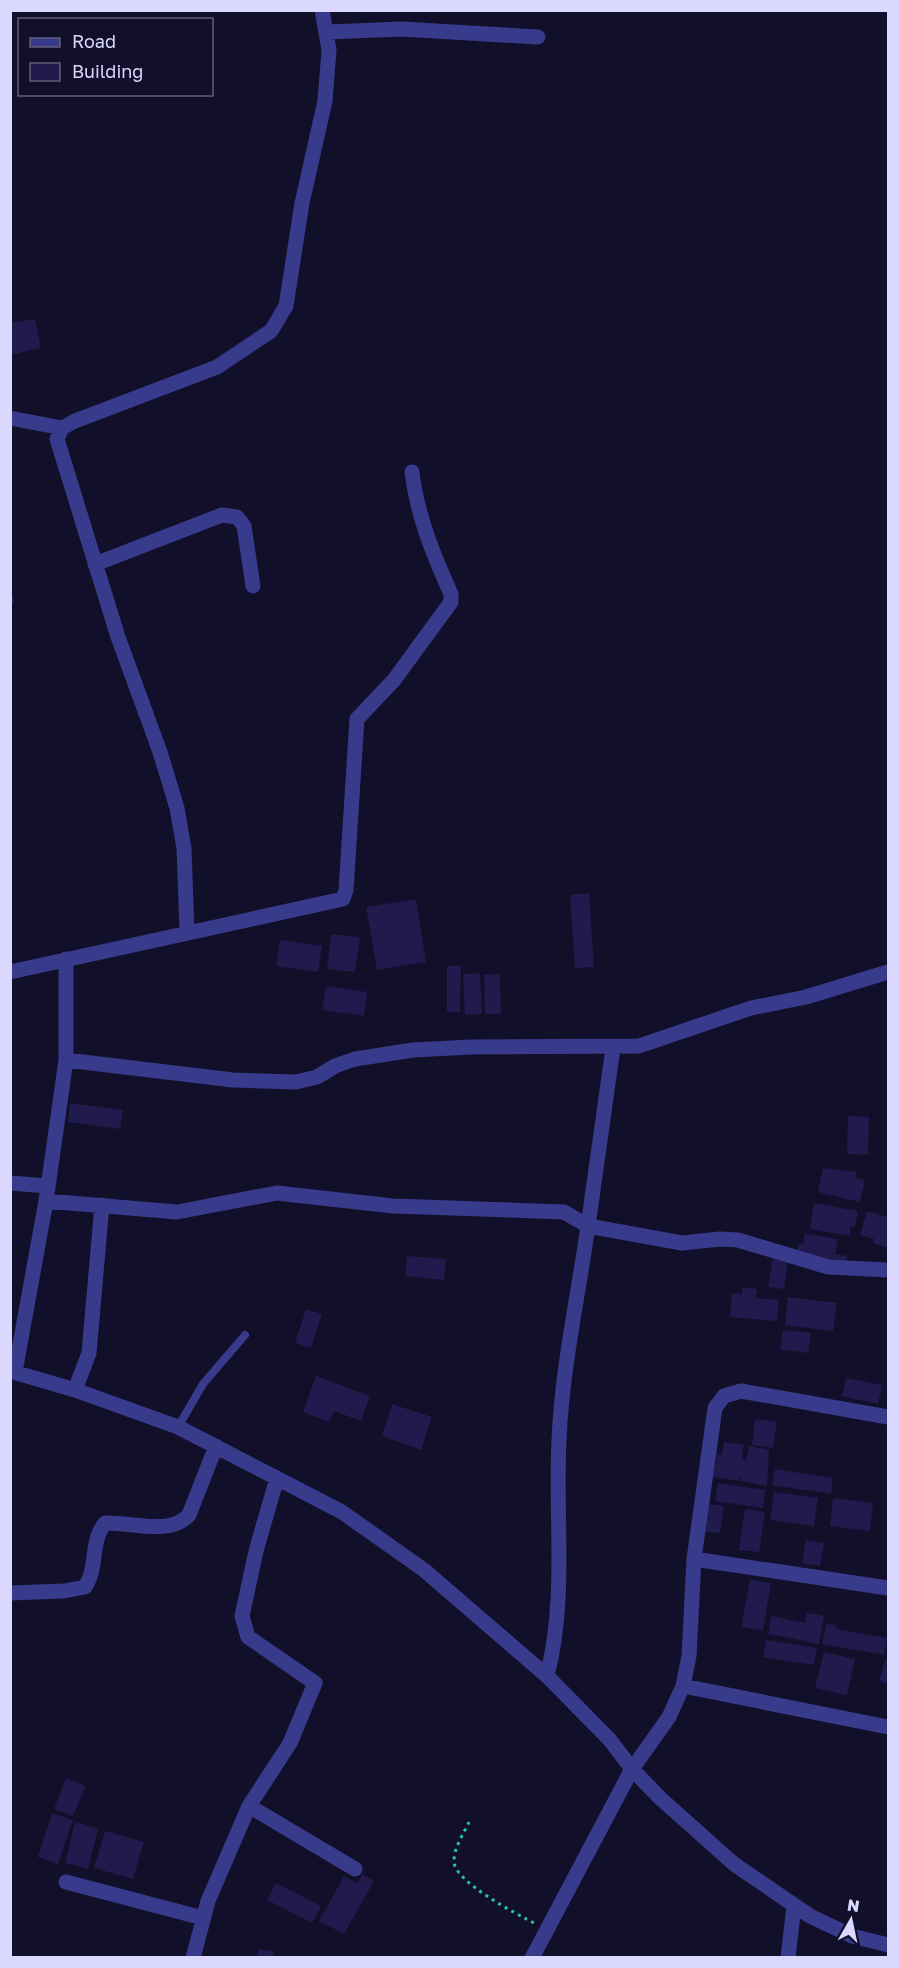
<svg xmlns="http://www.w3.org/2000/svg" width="899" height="1968" viewBox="0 0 899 1968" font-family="'Golos Text',sans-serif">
<rect width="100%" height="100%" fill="#120f2a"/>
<!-- building -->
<path fill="#211a4c" d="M35 319 41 348 10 355V323Z
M10 589 15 603 10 604Z
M589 893 594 967 575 968 570 895Z
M416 899 426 962 377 970 366 907Z
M331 934 360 937 355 972 327 969Z
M280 940 322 946 318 972 276 966Z
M447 966H461L460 1012H447Z
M480 973 482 1014 465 1015 463 974Z
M500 974 501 1014H485L484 975Z
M326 986 367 992 364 1016 322 1010Z
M70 1103 123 1110 120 1129 68 1122Z
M848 1116 869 1117 868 1155 847 1154Z
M823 1168 857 1172 856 1178 865 1180 860 1202 818 1192Z
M814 1203 858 1211 855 1227 851 1226 849 1236 810 1229Z
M867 1211 888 1217V1248L873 1243 874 1239 860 1235Z
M805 1233 838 1239 835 1254 847 1256 846 1263 796 1254 799 1243 803 1244Z
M407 1256 446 1259 444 1280 405 1276Z
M773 1258 788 1260 784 1289 768 1287Z
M742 1287 757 1289 756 1298 779 1300 777 1321 730 1317 732 1293 742 1294Z
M788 1297 837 1303 833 1331 785 1325Z
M306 1309 322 1314 311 1348 295 1343Z
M783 1330 811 1333 808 1353 780 1349Z
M316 1376 370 1396 361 1421 334 1411 329 1422 303 1412Z
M846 1378 882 1385 878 1404 842 1396Z
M392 1404 432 1417 421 1450 382 1436Z
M755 1419 777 1422 773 1448 752 1445Z
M724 1442 744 1445 742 1458 746 1460 749 1446 769 1450 767 1486 741 1481 742 1475 739 1481 713 1477 717 1455 722 1454Z
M775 1469 833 1478 831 1494 772 1485Z
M718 1483 765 1490 763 1508 715 1501Z
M774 1492 818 1498 814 1526 770 1520Z
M833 1498 873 1503 870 1531 830 1526Z
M708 1504 724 1506 720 1533 704 1531Z
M745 1509 765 1512 759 1552 739 1550Z
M806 1540 824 1543 820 1566 802 1563Z
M750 1580 771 1583 763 1631 741 1627Z
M807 1613 824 1616 819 1644 768 1634 771 1616 805 1623Z
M826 1624 835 1625 836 1629 887 1638 884 1655 822 1644Z
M766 1640 817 1648 814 1665 763 1657Z
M824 1652 855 1659 847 1695 815 1688Z
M885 1660 888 1661V1684L879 1681Z
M66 1778 86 1786 73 1816 54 1809Z
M52 1813 73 1820 58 1864 38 1857Z
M75 1822 98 1828 88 1869 65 1863Z
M105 1831 144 1842 133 1879 94 1868Z
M362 1874 374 1881 344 1934 319 1921 344 1876 357 1884Z
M276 1883 321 1906 312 1923 267 1900Z
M259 1949 274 1951 273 1958H257Z"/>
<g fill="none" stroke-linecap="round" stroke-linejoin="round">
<!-- path -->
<path stroke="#29c2b0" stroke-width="3" stroke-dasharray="3 4.5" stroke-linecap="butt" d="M469 1822C464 1833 454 1847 454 1861 453 1881 518 1915 536 1924"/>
<!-- lane -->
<path stroke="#383a8c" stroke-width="8" d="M178 1427 203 1384 245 1335"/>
<!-- street -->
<path stroke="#383a8c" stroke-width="15" d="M328 32 401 29 538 37
M10 418 62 428
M95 564 222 515 237 517 244 526 253 586
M187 932 184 848 177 808 160 752 118 637 57 439 62 428 75 421 217 367 271 331 286 306 302 203 325 101 329 50 322 10
M10 972 343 899 346 890 357 719 394 680 451 602V594C433 554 417 515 412 472
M66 1060 233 1080 296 1082 317 1077 335 1066 355 1059 413 1050 471 1047 639 1046 751 1008 806 997 888 972
M10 1183 48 1186
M46 1201 177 1212 277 1193 393 1206 564 1212 588 1226 613 1048
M10 1371 75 1390 178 1427 342 1512 424 1570 547 1676 610 1740 632 1769 660 1798 734 1864 810 1916 852 1936 888 1945
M15 1372 46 1201 66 1060V959
M75 1390 89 1353 102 1205
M694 1559 888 1588
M10 1593 64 1591 85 1587C98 1568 90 1541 105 1523 131 1522 170 1536 189 1515L216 1446
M547 1676C567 1599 555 1519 559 1440 562 1368 578 1297 588 1226L682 1243 720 1239 738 1240 828 1267 888 1270
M683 1686 888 1727
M249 1806 355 1869
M66 1882 203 1918
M193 1958 208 1901 249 1806 290 1743 315 1683 248 1637 242 1616 256 1551 277 1478
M532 1958 632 1769 669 1717 683 1686 689 1656 694 1559 715 1408 724 1396 741 1391 888 1417
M788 1958 794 1905"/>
</g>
<!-- border -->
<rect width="899" height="1968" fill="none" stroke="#dbd8ff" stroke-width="24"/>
<!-- legend -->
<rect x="18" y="18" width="195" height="78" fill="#120f2a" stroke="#625f7f" stroke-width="1.5"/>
<rect x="30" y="38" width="30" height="9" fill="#383a8c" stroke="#625f7f" stroke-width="1.5"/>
<text x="72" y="48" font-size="18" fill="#dbd8ff">Road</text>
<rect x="30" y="63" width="30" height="18" fill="#211a4c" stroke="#625f7f" stroke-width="1.5"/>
<text x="72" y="78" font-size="18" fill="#dbd8ff">Building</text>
<!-- north arrow -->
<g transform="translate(851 1920) rotate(9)" stroke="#120f2a" stroke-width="4.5" paint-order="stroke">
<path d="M0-4.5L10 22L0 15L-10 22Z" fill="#dbd8ff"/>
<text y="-9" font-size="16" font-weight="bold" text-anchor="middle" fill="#dbd8ff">N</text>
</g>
</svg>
